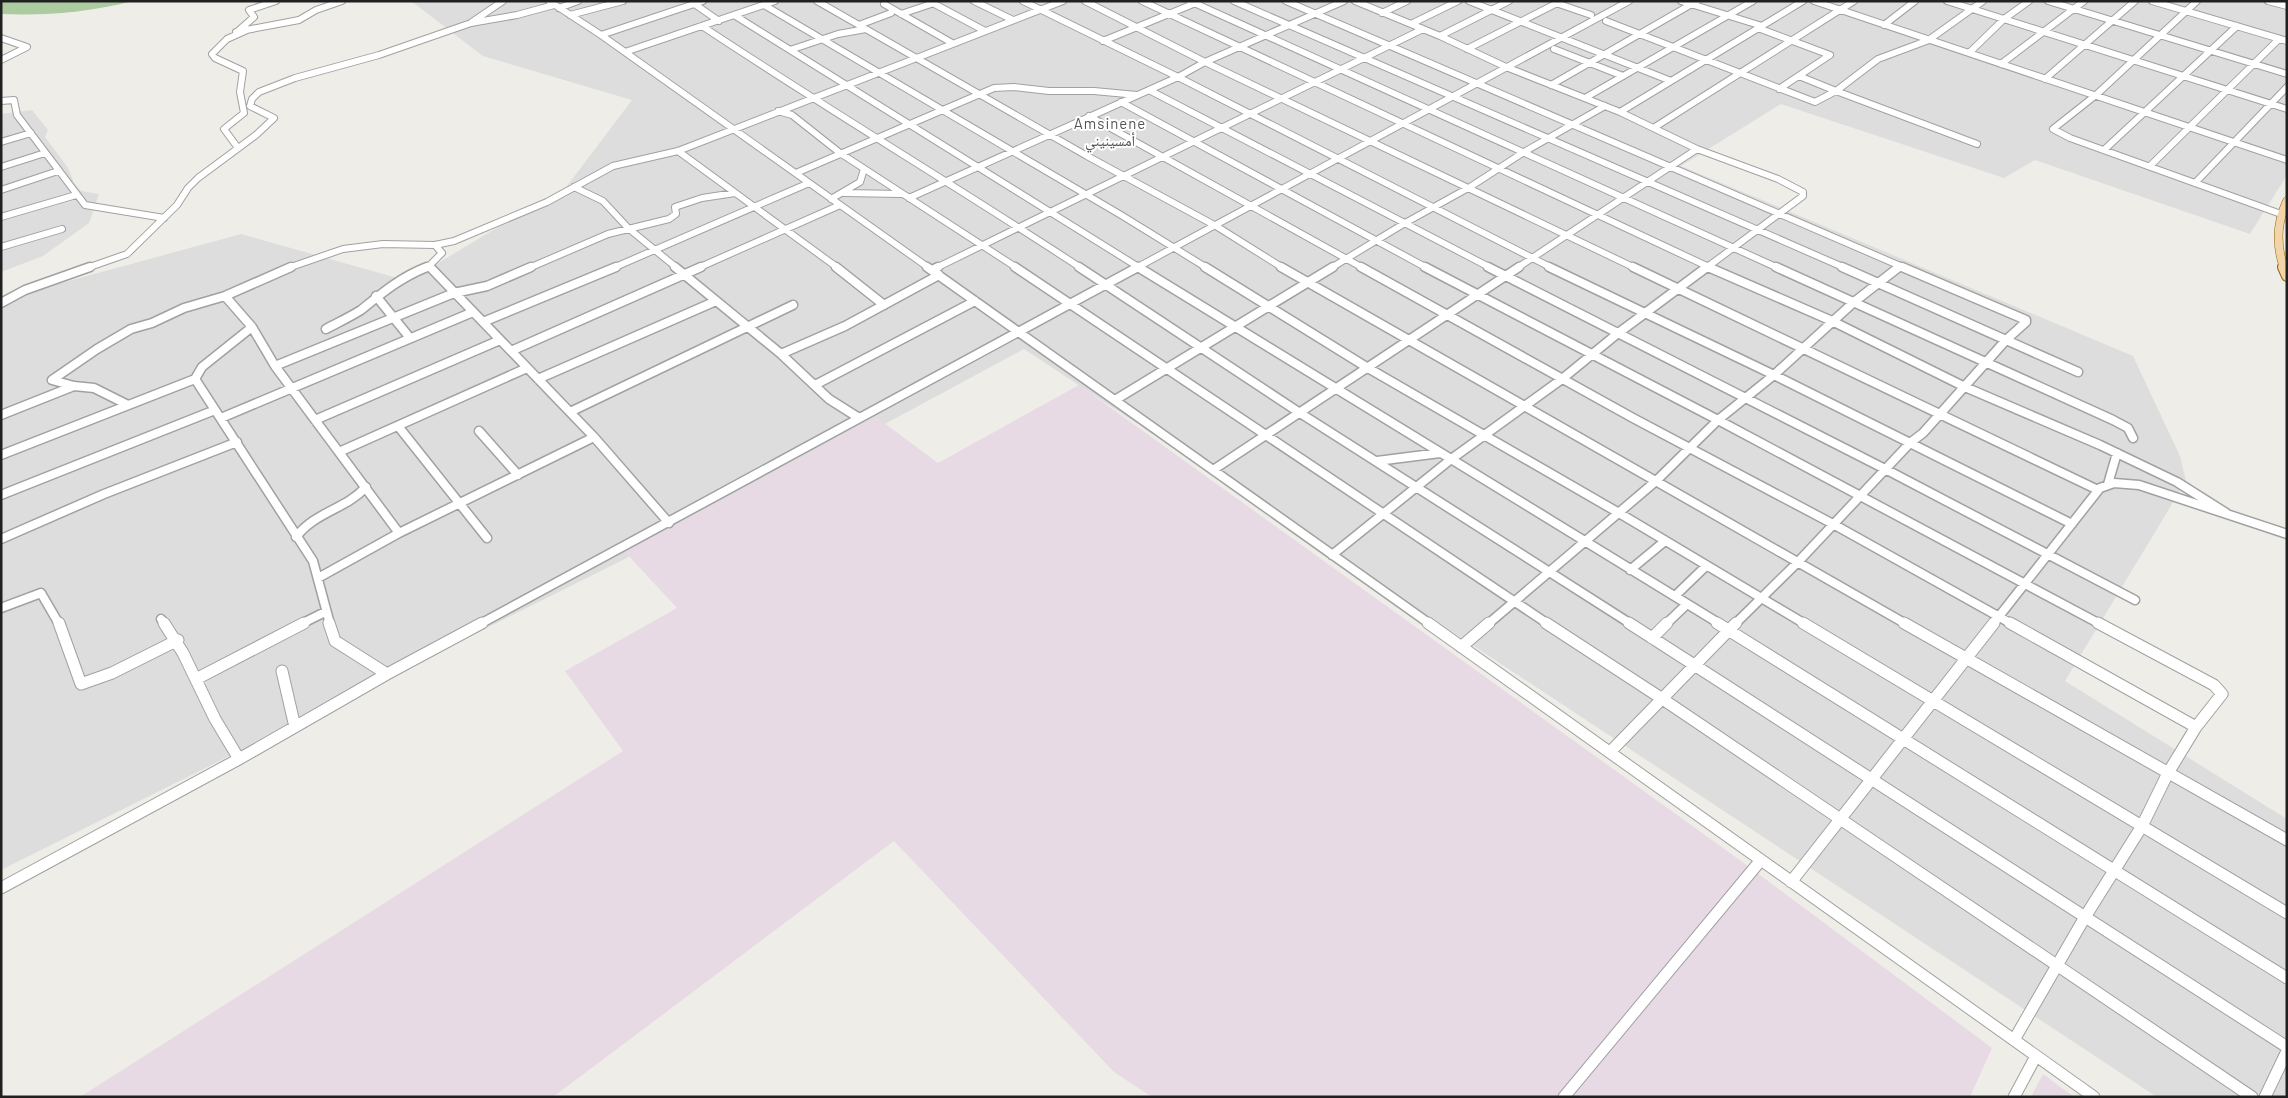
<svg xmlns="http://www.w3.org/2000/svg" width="2288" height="1098" viewBox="0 0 2288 1098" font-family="Barlow,'Noto Naskh Arabic',sans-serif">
<rect width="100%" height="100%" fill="#efede7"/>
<!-- residential -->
<path fill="#dedddd" d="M411 1H2287V175L2250 234 2035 160 2004 178 1781 104 1681 166 2133 356 2180 456 2186 481 2065 681 2287 819V1097H2157L1024 349 757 493 1 870V309L32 291 241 234 408 281 567 186 632 100 483 56Z
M32 110 48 130 45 137 68 168 74 183 81 191 99 194 89 223 43 256 1 272V114Z"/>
<!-- industrial -->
<path fill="#e8dae5" d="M1079 385 1737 858 1992 1048 1970 1097H1152L1114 1072 894 841 553 1097H80L623 751 565 671 677 608 625 552 876 417 938 463Z
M2043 1074 2074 1097H2031Z"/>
<!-- forest -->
<path fill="#accba0" d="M1 1H133C90 12 46 16 1 14Z"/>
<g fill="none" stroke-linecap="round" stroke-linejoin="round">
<defs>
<path id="minor-far2" d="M549 1 601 35 929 268
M817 1 1087 156 1216 226 1283 268
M929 1 985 31
M974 1 1013 20
M1023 1 1178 77 1552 268
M1085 1 1205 62
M1142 1 1711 268
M1190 1 1778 268
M1234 1 1845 268
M1286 1 1905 268
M1344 1 1205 62 1635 268
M1355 1 1440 36 1506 67 1620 112 1697 149 1517 268
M1469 1 1671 81
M1681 1 1762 26
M1814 1 2287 160
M1947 1 2287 109
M2048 1 2287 74
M2152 1 2287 41
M2197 1 2096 95 2053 129 2070 138 2281 214
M2268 1 2287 6
M693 3 719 21
M1556 3 1591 15
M884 4 952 43
M764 5 1121 215 1207 268
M559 8 578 1
M1382 13 1407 1
M901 14 934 3
M570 15 623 1
M734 15 1140 268
M1606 21 1815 102 1836 91
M472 22 503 1
M1411 24 1458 1
M859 25 891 13
M1884 25 1915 1
M702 26C827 109 956 186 1081 268
M1758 28 1830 55 1779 89
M238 31 254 17 249 10 276 1
M241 31 299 20 316 10 342 1
M236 32 247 30 227 39 212 54 215 58 243 71 240 92 244 113 224 129 238 148
M601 35 703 1
M1440 36 1509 1
M1 38 27 47 1 60
M1930 39 1983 1
M1929 40 1878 59 1836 91 1977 144
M1103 41 1198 2
M1467 49 1561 1
M1554 49 1623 76
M790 50 838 34 866 29
M625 52 775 1
M1969 53 2004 19 2029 1
M2001 64 2084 1
M1799 76 1836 91
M2045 79 2135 1
M1551 85 1697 1
M1149 90 1491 268
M1585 98 1753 1
M1 101 14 100 17 115 85 205 164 218
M1121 102 1427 268
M778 111 792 115 840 153 1017 268
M1620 112 1803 1
M1089 116 1363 268
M1655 127 1854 1
M1 142 31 133
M1697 149 1778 179 1803 192V196L1706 268
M2104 150 2237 26
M678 151 838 268
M2150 166 2279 39
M1 167 45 153
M796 173 994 88 1014 87 1049 91H1094L1137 95
M2195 183 2287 87
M574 187 603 201 628 228 677 268
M1 190 58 171
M844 193 901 194
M909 198 1178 77 1205 62
M831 199 860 182 864 169
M1 217 76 195
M1 247 62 229
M429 266 431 268
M87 268 127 254 177 205 188 188 198 178 256 135 274 118 250 106 252 99 259 92 295 78 379 55 471 23 517 15 554 5
M288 268 343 249 383 244 435 245 454 241 547 202 613 166 678 151 1063 1
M424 268 429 266 442 253 435 245
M529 268 608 234 669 219 676 214 675 207 702 198 735 193
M613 268 809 183
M698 268 840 205
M936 268 1423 29
M1136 268 1629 1
M1331 268 1405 223 1470 187 1524 152 1605 106
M1897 268 1900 266"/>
<path id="minor-far1" d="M430 267 594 437 669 523
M675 267 781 354 829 399 859 418
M836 267 884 305
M927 267 1430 624
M1015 267 1548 624
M1079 267 1300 413 1631 624
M1138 267 1720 624
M1205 267 1368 368 1619 513 1805 624
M1281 267 1906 624
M1361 267 1633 418 1833 524 2012 624
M1425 267 1718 420 2100 624
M1488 267 1887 470 2135 600
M1549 267 1774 375 2072 524
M1633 267 2098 490
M1708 267 1832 321 1965 387 2100 445 2177 482 2226 513
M1776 267 2113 420 2128 428 2133 438
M1842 267 2078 372
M932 270 938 267
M225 296 252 327 275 366 399 533
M376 296 410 338
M1 303 25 290 90 267
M483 322 616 267
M326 329C337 323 350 317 361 310 382 293 401 277 427 267
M511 351 701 267
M781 354 845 326 939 275
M275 366 454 293 487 286 531 267
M195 379 313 561 330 624
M538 379 716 301
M815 385 975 301
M74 386 94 388 128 405
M1115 400 1333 267
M570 412 793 305
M1 415 74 386 52 380 97 349 131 329 152 323 184 308 225 296 291 267
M221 418 473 312
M315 420 500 340
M398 426 487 538
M479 431 518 475
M339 452 527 368
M1 455 195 379 202 367 252 327
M1377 461 1440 453
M1213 470 1519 267
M2108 484 2117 453
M1 495 215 410
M296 537C315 512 346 509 366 487
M1 539 104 494 237 442
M1332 555 1450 460 1562 379 1617 334 1707 267
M1630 570 1665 541
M318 578 399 533 594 437
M1675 596 1706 566
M1 608 41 593 59 624
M161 619 165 624
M301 624 325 612
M480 624 1138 267
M1488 624 1656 481 1718 420 1774 375 1854 302 1899 267
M1666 624 1687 604
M1735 624 1798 562 1910 443 1923 433 2006 340 2026 322V320L1902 267
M1993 624 2100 488 2114 483 2139 485 2287 534"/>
<path id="minor" d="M59 623 81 684 112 673 178 640
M164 623 183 653 215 719 239 759
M329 623 335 641 387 674
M1428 623 2094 1097
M1546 623 1661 698 2252 1097
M1629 623 2287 1047
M1717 623 2287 978
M1803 623 2287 913
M1904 623 2287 840
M2010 623 2196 727
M1652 638 1667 623
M1461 647 1489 623
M282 671 295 727
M198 678 304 623
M1610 752 1736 623
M1791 882 1994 623
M1 888 239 759 387 674 482 623
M2014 1040 2085 917 2142 826 2168 773 2196 727 2222 694 2214 685 2098 623
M1564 1097 1761 860
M2014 1097 2036 1056
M2265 1097 2287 1051"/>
<path id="major-far1" d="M2284 268C2276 245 2276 224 2287 201"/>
<path id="major" d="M2283 267 2287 276"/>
</defs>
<!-- minor-far2 casing -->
<use href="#minor-far2" stroke="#a1a1a1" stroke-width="8"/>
<!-- minor-far1 casing -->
<use href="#minor-far1" stroke="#a1a1a1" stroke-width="11"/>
<!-- minor casing -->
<use href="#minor" stroke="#a1a1a1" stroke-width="13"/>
<!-- major-far1 casing -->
<use href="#major-far1" stroke="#8d640e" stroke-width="9"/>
<!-- major casing -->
<use href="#major" stroke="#8d640e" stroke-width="12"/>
<!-- minor-far2 -->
<use href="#minor-far2" stroke="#fff" stroke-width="6"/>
<!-- minor-far1 -->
<use href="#minor-far1" stroke="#fff" stroke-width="8"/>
<!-- minor -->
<use href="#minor" stroke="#fff" stroke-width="11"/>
<!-- major-far1 -->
<use href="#major-far1" stroke="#f3d3a8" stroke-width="8"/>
<!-- major -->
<use href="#major" stroke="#f3d3a8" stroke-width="10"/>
</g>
<g text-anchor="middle" stroke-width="4" stroke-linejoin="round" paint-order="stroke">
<!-- far-neighbourhood labels -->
<g font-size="15" letter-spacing="1" fill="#535353" stroke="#fff">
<text x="1110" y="129">Amsinene<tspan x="1110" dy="17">أمسينيني</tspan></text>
</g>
</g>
<!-- border -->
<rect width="2288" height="1098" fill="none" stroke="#202020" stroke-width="5"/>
</svg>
